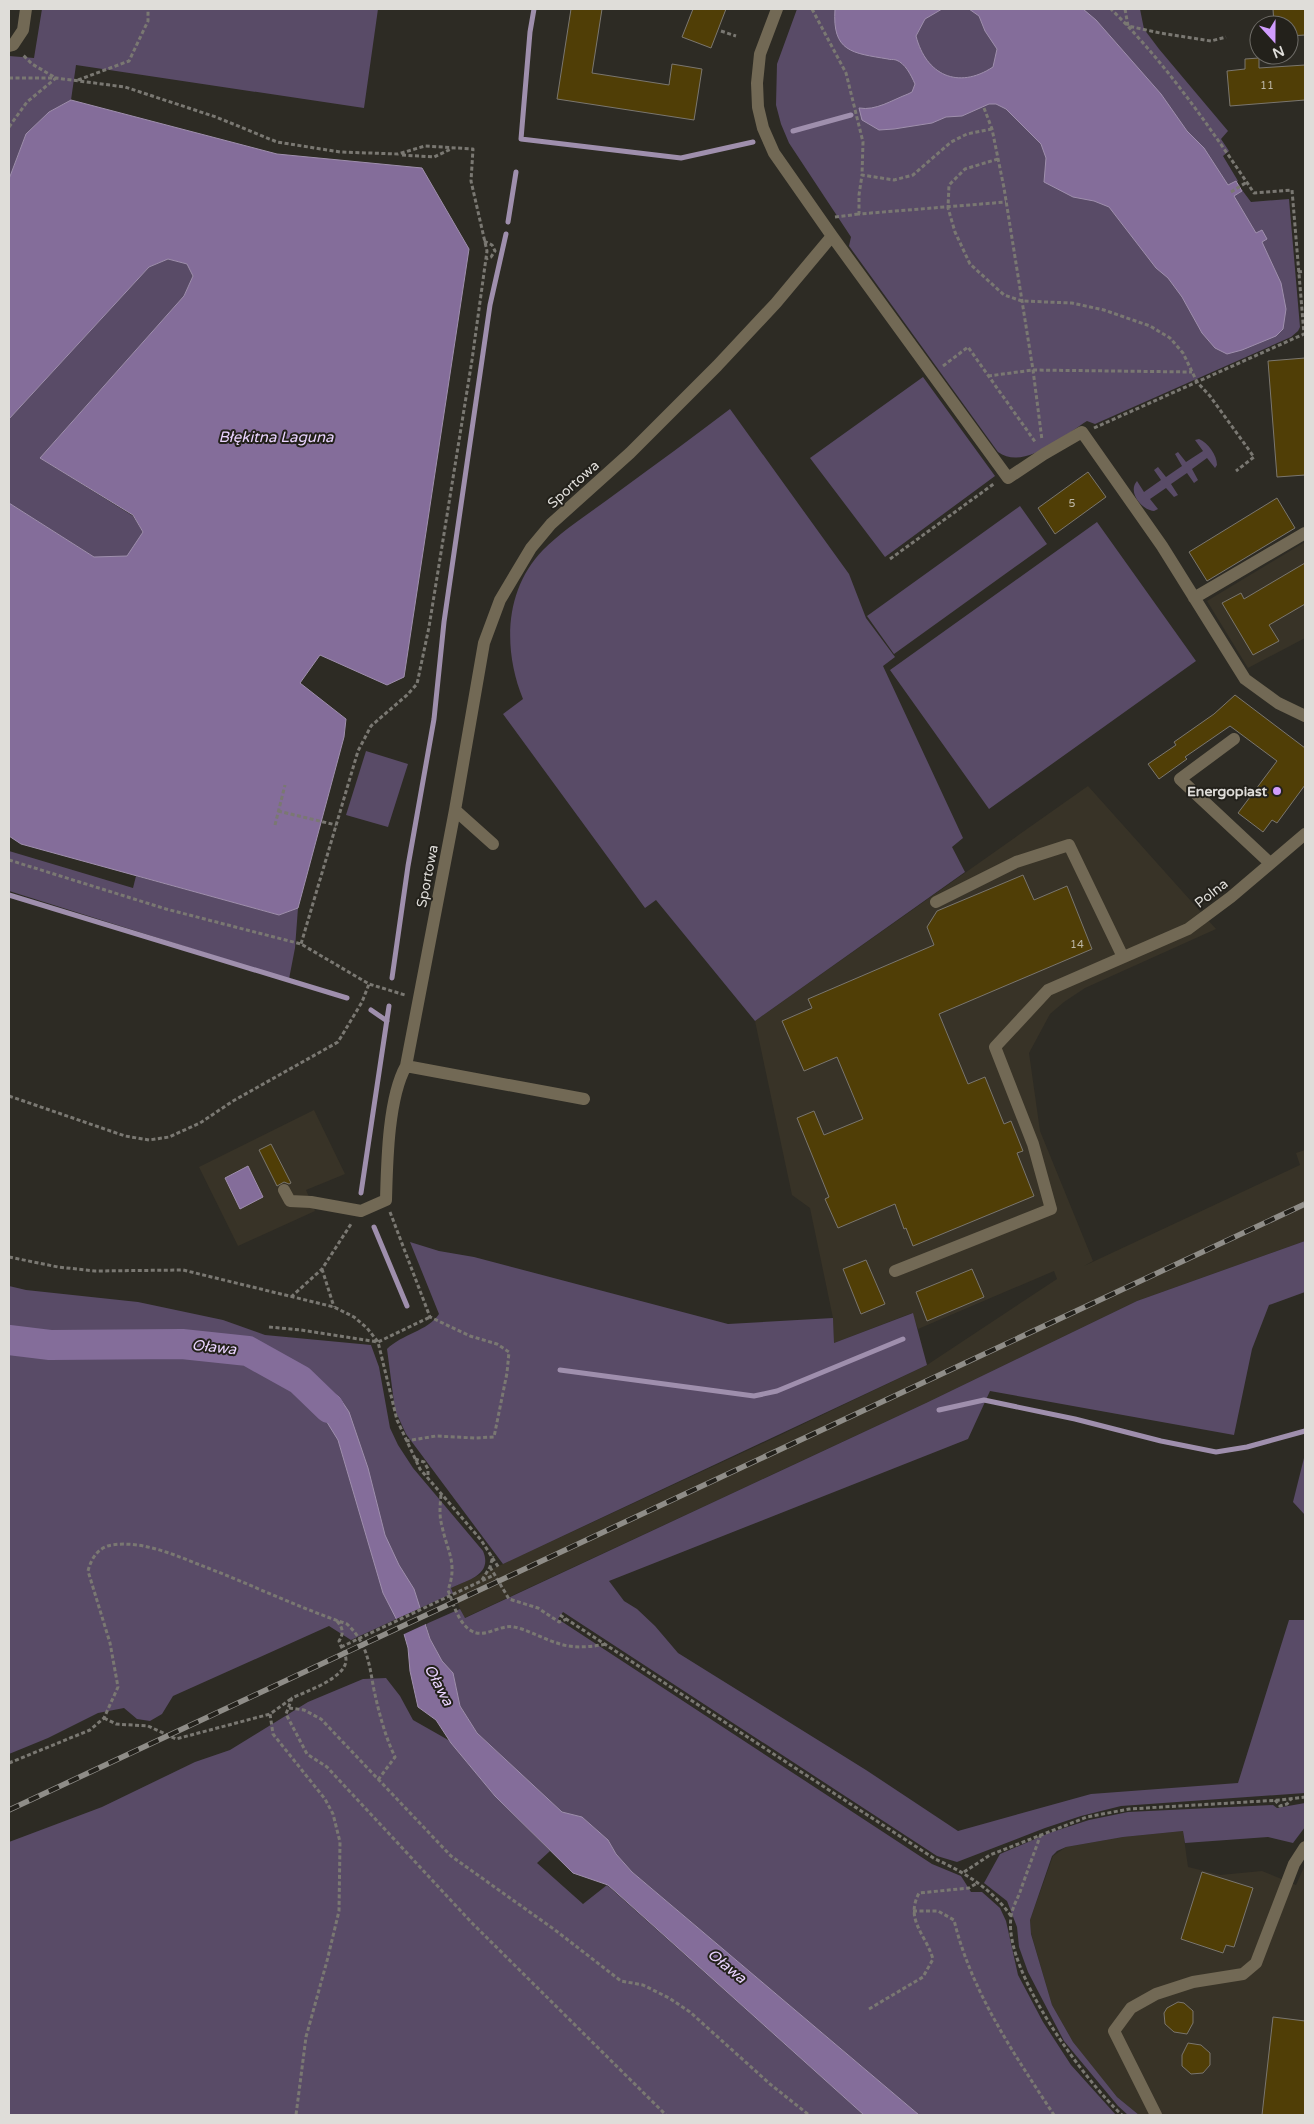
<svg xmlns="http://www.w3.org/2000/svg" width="1314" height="2124" viewBox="0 0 1314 2124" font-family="'Varela Round',sans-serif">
<rect width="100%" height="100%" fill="#2d2b24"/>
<!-- built -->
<path fill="#383327" d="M1305 542V638L1248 668 1207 601Z
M1088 786 1216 929 1085 988 1064 1002 1050 1014 1029 1053 1040 1131 1093 1261 1084 1266 1300 1165 1296 1153 1305 1150V1241L1137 1301 926 1403 464 1618 451 1588 770 1440 927 1365 1057 1279 1054 1271 918 1329 912 1313 834 1343 833 1318 810 1208 792 1195 755 1021Z
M314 1110 345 1174 306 1190 315 1211 238 1246 199 1167Z
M1183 1831 1188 1867 1220 1875 1262 1871 1296 1885 1305 1865V2115H1139L1117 2097 1087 2061 1073 2042 1052 2005 1031 1933 1030 1920 1053 1856 1066 1847 1123 1837Z"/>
<!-- green -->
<path fill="#594b67" d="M42 9H378L364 108 76 65 71 100 49 112 26 134 9 179V56L34 58Z
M797 9H1140L1144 29 1159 49 1228 131 1221 139 1229 151 1223 156 1238 181 1229 187 1233 195 1242 190 1251 202 1289 199 1300 327 1298 331 1291 337 1095 424 1087 421C1063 436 1024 471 998 452L849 246 851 237 789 143 781 124 776 105 777 64Z
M168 259 187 264 193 276 184 296 40 458 133 516 143 532 127 557H94L9 503V419L149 267Z
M923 377 995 476 885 557 810 458Z
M730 409 849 574 866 618 895 657 883 666 963 838 952 847 965 872 755 1021 656 900 645 908 503 714 523 699C503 650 504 590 543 550 565 528 593 511 618 492 655 465 693 437 730 409Z
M1199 439C1208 443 1217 455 1217 465L1215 468 1207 458 1192 469 1198 480 1194 483 1187 473 1171 484 1178 495 1174 497 1166 488 1150 499 1158 509 1154 511C1142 510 1127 492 1137 481L1144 492 1161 480 1154 470 1158 467 1166 477 1182 466 1175 454 1178 452 1186 462 1203 451 1195 440Z
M1020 506 1047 544 894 654 867 616Z
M1097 522 1196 661 989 809 890 670Z
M366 751 408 764 388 827 346 815Z
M9 851 133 888 136 876 279 915 298 908 295 948 289 979 9 891Z
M1305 1241V1292L1269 1305 1252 1349 1234 1435 990 1391 968 1439 609 1581 624 1601 637 1609 655 1626 678 1653 866 1770 958 1831 1091 1794 1238 1783 1289 1620H1305V1793L1121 1806 1081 1816 1045 1828 957 1862 937 1856 563 1612 558 1619 932 1864 961 1876 971 1892H982L1000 1908 1006 1921 1018 1975 1043 2022 1071 2065 1116 2115H919L632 1872 616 1854 608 1840 582 1817 562 1812 477 1733 460 1706 453 1673 442 1661 430 1639 426 1624 460 1609 465 1618 926 1403 1137 1301Z
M410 1242 439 1251 474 1257 728 1324 833 1318 834 1343 913 1313 927 1365 503 1564 406 1434 395 1410 387 1349C402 1334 428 1331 439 1314Z
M9 1286 26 1290 138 1302 223 1320 265 1335 371 1345 379 1367 390 1428 398 1445 413 1468 483 1551C493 1575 468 1580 451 1588L453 1593 351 1640 329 1626 173 1696 162 1714 150 1721 137 1719 124 1708 98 1713 48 1738 9 1754Z
M1305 1454V1515L1293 1502Z
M386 1678 400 1696 413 1720 450 1741 495 1796 550 1851 537 1863 583 1904 607 1885 864 2115H9V1842L102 1807 195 1762 230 1750 308 1702 363 1679Z
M1305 1803V1827L1293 1843 1268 1837 1185 1843 1183 1831 1123 1837 1066 1847 1057 1851 1052 1856 1030 1920 1031 1934 1052 2005 1073 2042 1117 2097 1139 2115H1128L1118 2106 1064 2041 1028 1972 1019 1947 1017 1927 1007 1901 984 1883 1000 1854 1049 1833 1089 1820 1128 1812 1273 1805 1277 1808Z"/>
<!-- water -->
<path fill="#846d9a" stroke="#9f8fad" d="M835 9H942L925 19 916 36C926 75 958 90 993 67L997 49 985 31 979 16 969 9H1083L1096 20 1161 94 1187 131 1204 148 1228 185 1236 181 1242 191 1234 196 1256 233 1262 230 1267 239 1262 242 1281 283 1286 309 1283 329 1276 336 1242 350 1227 354 1215 348 1202 333 1182 297 1168 278 1156 268 1109 207 1094 201 1073 197 1044 182 1046 158 1041 144 1006 109 996 104H989L962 116 946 117 932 123 894 129 879 130 862 120 859 108C876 111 892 100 908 94L912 92 915 84C911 75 905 63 896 60 893 59 890 60 888 59 852 53 832 52 835 9Z
M71 100 277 154 422 168 469 249 404 677 387 685 320 655 300 683 346 719 344 737 298 908 279 915 21 844 9 836V503L94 557 127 556 143 532 133 515 40 458 184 296 193 276 187 264 168 259 149 267 9 419V179L26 134 49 112Z
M248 1166 263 1197 240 1209 225 1178Z
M305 1374 339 1397 349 1412 368 1468 385 1535 399 1565 414 1589 430 1639 442 1661 453 1673 460 1706 477 1733 562 1812 582 1817 608 1840 616 1854 632 1872 919 2115H864L608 1885 573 1873 495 1796 451 1743 436 1720 418 1707 410 1671 408 1648 404 1634 383 1593 338 1440 317 1406 295 1387Z"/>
<!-- pier -->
<path fill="#2d2b24" d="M423 1607 428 1623 402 1635 394 1620Z"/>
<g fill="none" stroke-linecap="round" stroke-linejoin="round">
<!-- stream -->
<path stroke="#9f8fad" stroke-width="5" d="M534 9 530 32 521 139 681 158 753 142
M793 131 851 115
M508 222 516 172
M9 895 347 998
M392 978 408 866 434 719 444 622 490 305 506 234
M371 1010 387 1021
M361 1193 389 1006
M374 1227 407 1306
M560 1370 754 1396 777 1391 903 1339
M939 1410 984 1400 1075 1419 1161 1441 1216 1452 1247 1447 1305 1431"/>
<!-- river -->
<path stroke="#846d9a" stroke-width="30" d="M9 1340 50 1345 182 1344 248 1351 300 1380 329 1408"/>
</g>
<!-- building -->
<path fill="#503e06" stroke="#7a766f" d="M571 9H602L592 73 669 85 672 64 702 69 694 120 557 99Z
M693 9H726L711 48 682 37Z
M1273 9H1305V35L1289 36V25H1274Z
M1259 58V68L1305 65V100L1230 106 1227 71 1245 69V59Z
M1305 358V475L1277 477 1268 361Z
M1088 472 1106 497 1055 534 1038 508Z
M1277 498 1295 528 1207 581 1189 552Z
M1305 563V604L1269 625 1279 641 1253 655 1222 603 1241 593 1244 599Z
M1235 695 1305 748V785L1277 823 1272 820 1263 832 1238 813 1277 761 1230 726 1185 757 1187 759 1159 779 1148 764 1176 745 1174 742 1214 714Z
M1023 875 1034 900 1067 886 1092 949 939 1014 968 1084 985 1077 1004 1124 1011 1121 1023 1151 1017 1153 1034 1196 913 1246 906 1228 904 1229 895 1204 838 1228 825 1199 829 1197 797 1118 814 1111 824 1135 863 1119 837 1057 804 1071 782 1021 812 1008 808 999 934 945 927 927 937 911Z
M271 1144 291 1183 289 1184 284 1182 277 1186 259 1150Z
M866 1260 885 1304 861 1314 843 1269Z
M972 1269 984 1297 927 1321 916 1292Z
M1202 1872 1253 1888 1234 1947 1226 1945 1223 1953 1181 1939Z
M1178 2002 1184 2003 1193 2011V2023L1187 2034 1174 2032 1165 2024 1164 2013 1167 2008Z
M1273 2017 1305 2021V2115H1262Z
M1188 2043 1201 2045 1210 2053V2065L1203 2073 1191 2074 1182 2066V2055Z"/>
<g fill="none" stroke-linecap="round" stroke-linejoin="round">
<!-- path -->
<path stroke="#7a7872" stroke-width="3" stroke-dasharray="4 2.5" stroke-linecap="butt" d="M812 9 846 73 863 142 862 175
M1125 9 1128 26 1160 33 1211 41 1226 37
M721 31 736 36
M9 78H56L125 87 216 117 277 142 340 152 398 154 425 146 473 149 471 181 487 251 472 360 429 627 417 684 407 695 371 726 358 751 301 944
M78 80 129 61 148 21V9
M984 108 992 129 1004 188 1033 370 1042 440
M9 127 27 102 56 78 32 64 22 54
M992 129 967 134 951 142 913 175 894 180 862 175 859 195V214L1006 202
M402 155 434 157 453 148
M998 159 965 169 949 185 948 208 955 232 970 264 1004 295 1022 301 1072 303 1104 310 1150 326 1170 338 1183 353 1197 382 1210 396 1254 457 1236 471
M1231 192 1247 182
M835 217 859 214
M484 241 492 245 495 251 491 257 486 259
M1298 272 1305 271
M943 366 968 347 1036 443
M988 376 1033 370 1192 372
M1094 428 1304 334 1292 190 1254 193C1211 129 1166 63 1111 9
M890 559 995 483
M278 811 336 825
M275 825 285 785
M9 860 166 909 301 944 369 984 405 995
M9 1096 125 1136 149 1140 169 1137 200 1123 233 1101 338 1042 362 1002 369 984
M390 1212 430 1317 470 1336 497 1344 509 1352 507 1373 494 1437 475 1438 436 1436 406 1441
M9 1257 58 1267 95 1271 183 1270 334 1307 354 1317 367 1328 378 1342 397 1420 420 1469 481 1540 499 1568
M322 1269 334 1307
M291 1297 322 1269 351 1224
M269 1327 301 1330 378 1342 430 1317
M415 1459 424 1462 428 1469V1478
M441 1495C440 1505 439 1516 442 1526 447 1551 458 1563 448 1590 453 1603 458 1622 470 1630 484 1640 499 1624 514 1627 529 1630 543 1639 557 1643 573 1649 590 1647 607 1644
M490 1567 509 1599 538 1608 559 1622 567 1619
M482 1580 490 1567 493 1556
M560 1615 935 1859C964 1872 992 1889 1011 1916
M337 1621C343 1628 344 1633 339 1641 341 1647 346 1654 346 1660 346 1678 305 1692 292 1698L286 1714 307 1754 327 1767 472 1923 666 2115
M341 1647 494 1575
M291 1699 270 1714 273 1734 325 1799 333 1814 340 1842 339 1911 327 1961 306 2037 296 2115
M289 1708 304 1710 321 1719 451 1856 555 1930 621 1981 643 1985 669 1998 690 2012 770 2084 809 2115
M104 1718 116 1724 148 1726 176 1739 270 1714
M9 1763 90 1730 104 1718 118 1687 110 1643 88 1571C91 1559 98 1547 112 1545 144 1540 179 1557 208 1568 254 1586 300 1608 347 1624 368 1644 369 1664 374 1690 379 1713 385 1736 395 1757L378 1780
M1275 1800 1280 1806 1287 1804 1291 1799
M1041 1834C1034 1853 1027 1872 1020 1892 1017 1900 1012 1908 1011 1917 1003 1970 1084 2080 1122 2115
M964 1872 990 1855 1087 1817 1129 1809 1281 1800 1305 1797
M913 1911H938L954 1920C971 1991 1014 2054 1054 2115
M869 2009 923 1977 933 1959C925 1933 905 1920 919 1893L969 1888 977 1883"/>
<!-- minor -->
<path stroke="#726955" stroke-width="12" d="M777 9 760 54 757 83 758 107 763 128 774 153 832 236 1008 478 1044 454 1082 432 1162 546 1245 679 1278 703 1305 716
M9 46 13 45 23 30 26 9
M1194 598 1305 533
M1234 739 1180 779 1270 863
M455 810 493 844
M936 902 1016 862 1069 845 1123 957
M406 1066 584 1099
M284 1190 290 1201 311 1202 361 1211 386 1200C387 1163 388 1098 406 1066L455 810 484 643 500 600 531 548 551 524 630 453 717 366 776 303 832 236
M895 1271 1051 1209 1033 1144 995 1047 1048 990 1188 929 1231 897 1305 834
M1156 2115 1114 2031 1131 2008 1156 1994 1193 1982 1243 1974 1256 1963 1294 1864 1305 1847"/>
<defs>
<path id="rail" d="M9 1810 1305 1204"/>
</defs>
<!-- rail casing -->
<use href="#rail" stroke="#8f8d88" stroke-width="5.5"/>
<!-- rail -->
<use href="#rail" stroke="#23211b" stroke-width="4" stroke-dasharray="11" stroke-linecap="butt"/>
</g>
<!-- markers -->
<circle fill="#d19dfe" stroke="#23211b" stroke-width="2" cx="1277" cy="791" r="5"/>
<g text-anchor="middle" stroke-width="4" stroke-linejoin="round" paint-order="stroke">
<!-- number labels -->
<g font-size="11" fill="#bbb5a4">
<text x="1267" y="89">11</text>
<text x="1072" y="507">5</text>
<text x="1077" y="948">14</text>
</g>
<!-- street labels -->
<g font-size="14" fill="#dfddd9" stroke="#23211b">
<text transform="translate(573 484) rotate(-42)" y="5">Sportowa</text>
<text transform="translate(427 876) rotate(-79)" y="5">Sportowa</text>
<text transform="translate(1211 893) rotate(-38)" y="5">Polna</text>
</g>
<!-- poi labels -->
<g font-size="14" font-weight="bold" fill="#dfddd9" stroke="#23211b" text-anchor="end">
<text x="1267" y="796">Energopiast</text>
</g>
<!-- water labels -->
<g font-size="15" font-style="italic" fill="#ead4ff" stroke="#23211b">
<text x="276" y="442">Błękitna Laguna</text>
<text transform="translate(214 1347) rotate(6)" y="5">Oława</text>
<text transform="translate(439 1685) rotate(62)" y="5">Oława</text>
<text transform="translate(727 1966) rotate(39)" y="5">Oława</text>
</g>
</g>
<!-- border -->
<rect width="1314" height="2124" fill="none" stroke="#dfddd9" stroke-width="20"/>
<!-- north arrow -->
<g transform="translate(1274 40) rotate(159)"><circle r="24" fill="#23211b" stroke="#6e6c67"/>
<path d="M0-4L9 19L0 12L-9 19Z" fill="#d19dfe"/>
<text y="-8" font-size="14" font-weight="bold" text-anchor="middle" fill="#dfddd9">N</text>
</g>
</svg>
